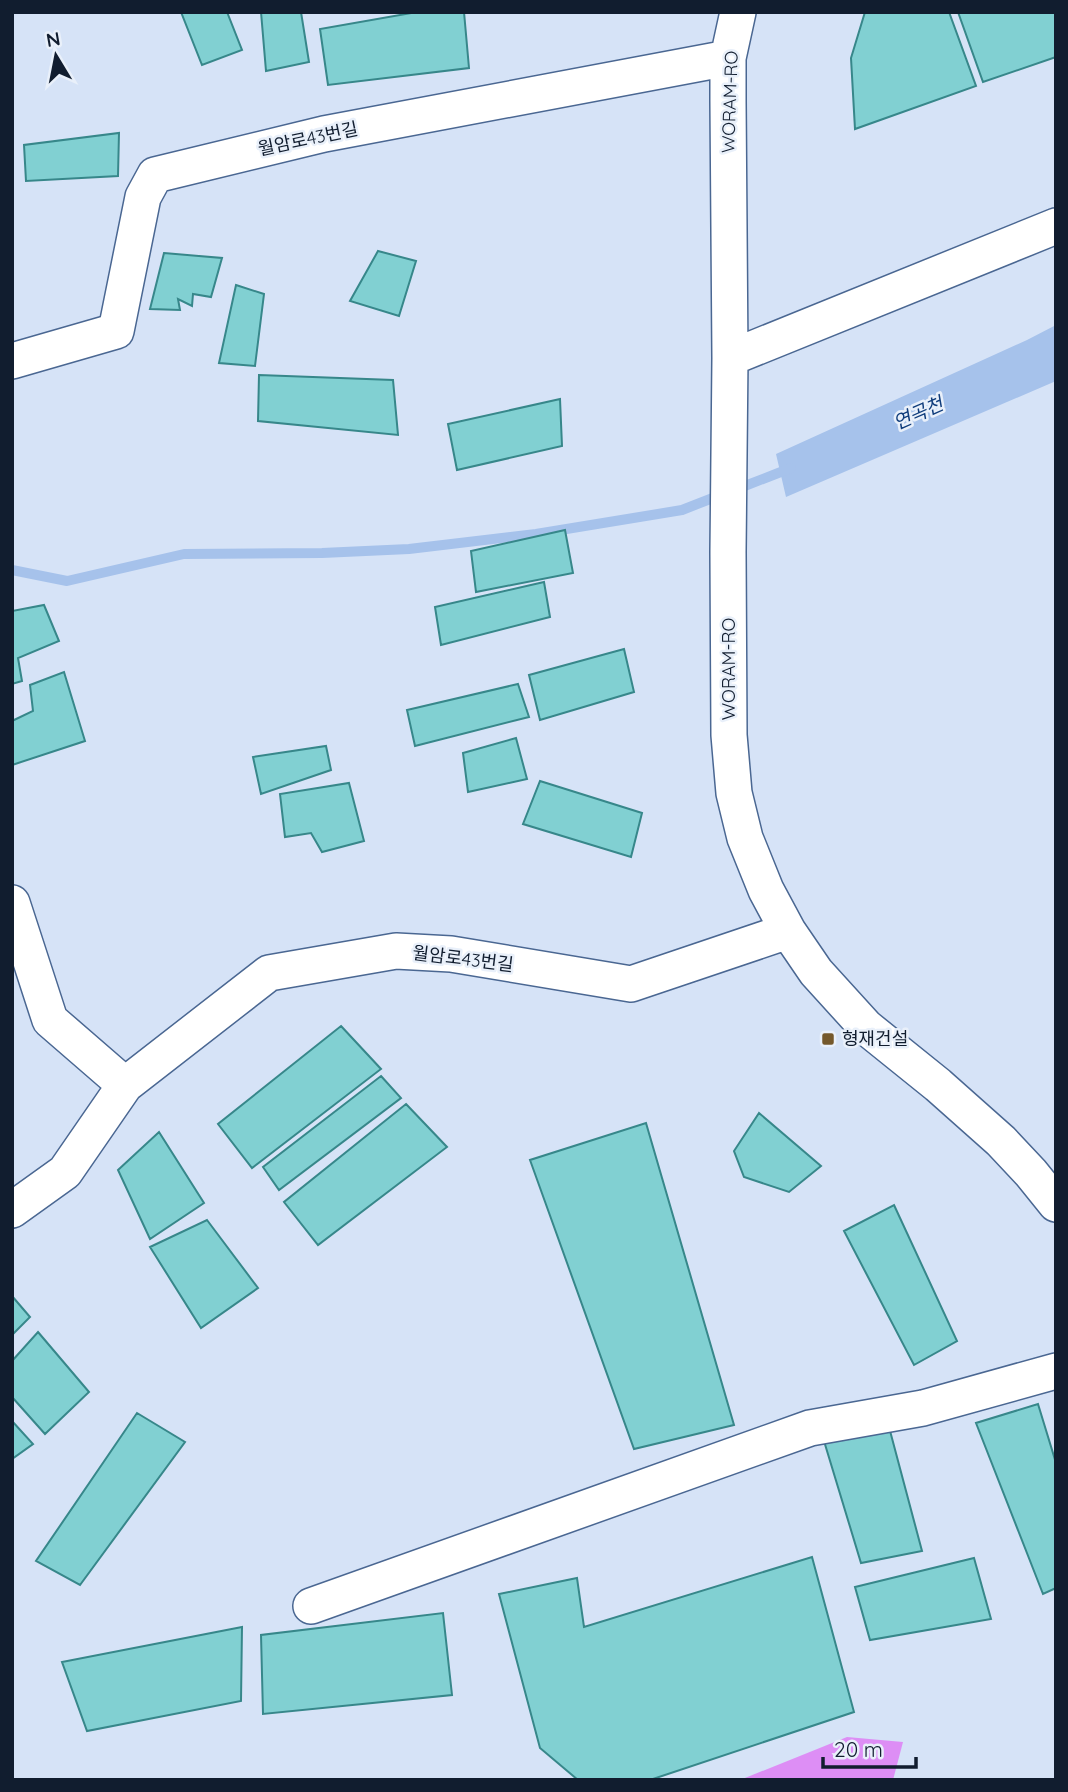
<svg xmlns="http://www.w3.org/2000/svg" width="1068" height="1792" viewBox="0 0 1068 1792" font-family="Quicksand,'Noto Sans KR',sans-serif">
<rect width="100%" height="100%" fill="#d6e3f7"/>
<!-- forest -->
<path fill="#dd8ef5" d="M847 1737 903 1742 893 1780H740Z"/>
<!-- water -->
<path fill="#a6c2eb" d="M1056 325V381L786 497 776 454 1027 340Z"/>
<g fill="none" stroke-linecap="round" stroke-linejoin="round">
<!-- stream -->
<path stroke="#a6c2eb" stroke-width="10" d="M737 489 791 468
M12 570 67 581 184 554 322 553 409 549 536 534 682 510 723 494"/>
</g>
<!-- building -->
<path fill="#81d0d2" stroke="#37878a" stroke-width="2" d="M181 12H227L242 50 202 65Z
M261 12H301L309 62 266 71Z
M417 12H464L469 68 328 85 320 29Z
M865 12H949L976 86 855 129 851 58Z
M958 12H1056V57L983 82Z
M119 133 118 176 26 181 24 145Z
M378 251 416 261 399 316 350 301Z
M164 253 222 258 211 297 193 294 192 306 178 299 180 310 150 309Z
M236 285 264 294 255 366 219 363Z
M259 375 393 380 398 435 258 421Z
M560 399 562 446 457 470 448 424Z
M565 530 573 573 476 592 471 551Z
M544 582 550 617 441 645 435 607Z
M44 605 59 641 18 658 22 681 12 684V611Z
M624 649 634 692 540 720 529 675Z
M64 672 85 741 12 765V721L33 711 30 685Z
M518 684 529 717 415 746 407 710Z
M516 738 527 779 468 792 463 753Z
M326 746 331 770 261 794 253 757Z
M540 781 642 813 631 857 523 824Z
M349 783 364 841 322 852 311 833 285 837 280 794Z
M341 1026 381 1069 252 1168 218 1124Z
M381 1076 401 1098 279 1190 263 1167Z
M406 1104 447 1147 318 1245 284 1202Z
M759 1113 821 1166 789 1192 744 1177 734 1151Z
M646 1123 734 1425 634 1449 530 1160Z
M159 1132 204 1203 150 1239 118 1170Z
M894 1205 957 1341 914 1365 844 1231Z
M207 1220 258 1288 201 1328 150 1247Z
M12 1296 30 1317 12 1335Z
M38 1332 89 1392 45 1434 12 1397V1361Z
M1038 1404 1056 1463V1588L1043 1594 976 1423Z
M137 1413 185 1442 80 1585 36 1561Z
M12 1421 33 1444 12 1459Z
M889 1427 922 1551 861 1563 824 1441Z
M812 1557 854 1712 650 1780H578L540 1748 499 1594 577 1578 584 1627Z
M974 1558 991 1619 870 1640 855 1587Z
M443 1613 452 1695 263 1714 261 1635Z
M242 1627 241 1701 87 1731 62 1662Z"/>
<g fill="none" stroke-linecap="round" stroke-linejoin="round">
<defs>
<path id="minor" d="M738 12 728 58V101L730 358 728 552 729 735 734 793 745 838 766 890 788 931 816 972 866 1027 938 1085 1001 1141 1031 1173 1056 1204
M730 358 1056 226
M12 361 116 331 143 197 155 175 324 134 728 58
M12 903 50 1020 125 1085
M12 1210 65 1172 125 1085 269 973 396 951 451 954 631 984 788 931
M311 1606 810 1428 923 1408 1056 1371"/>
</defs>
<!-- minor casing -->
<use href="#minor" stroke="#4a6792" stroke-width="38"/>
<!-- minor -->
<use href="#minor" stroke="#fff" stroke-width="35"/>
</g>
<!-- markers -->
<rect fill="#74582b" stroke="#e9f0fa" stroke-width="2.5" x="821" y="1032" width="14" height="14" rx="3.5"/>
<g text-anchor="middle" stroke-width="5" stroke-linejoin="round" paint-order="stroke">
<!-- street labels -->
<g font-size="18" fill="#111d2f" stroke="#e9f0fa">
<text transform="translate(730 102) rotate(-88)" y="6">WORAM-RO</text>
<text transform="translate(308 139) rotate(-12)" y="6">월암로43번길</text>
<text transform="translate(729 669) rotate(-90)" y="6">WORAM-RO</text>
<text transform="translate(463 959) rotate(7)" y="6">월암로43번길</text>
</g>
<!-- poi labels -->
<g font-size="18" fill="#111d2f" stroke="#e9f0fa" text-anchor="start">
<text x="842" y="1045">형재건설</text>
</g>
<!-- water labels -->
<g font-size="19" font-style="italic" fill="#103d7c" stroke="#e9f0fa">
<text transform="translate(918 413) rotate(-24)" y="7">연곡천</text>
</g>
</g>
<!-- border -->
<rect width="1068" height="1792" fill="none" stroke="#111d2f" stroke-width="28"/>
<!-- north arrow -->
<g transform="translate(56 56) rotate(350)" stroke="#e9f0fa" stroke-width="5" paint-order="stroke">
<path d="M0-5L12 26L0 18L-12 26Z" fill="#111d2f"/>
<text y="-10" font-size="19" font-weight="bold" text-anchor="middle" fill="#111d2f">N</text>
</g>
<!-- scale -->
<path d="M823 1757v10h93v-10" fill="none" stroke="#111d2f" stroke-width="3.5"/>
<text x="834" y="1757" font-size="21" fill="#111d2f" stroke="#e9f0fa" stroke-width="5" paint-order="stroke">20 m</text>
</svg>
